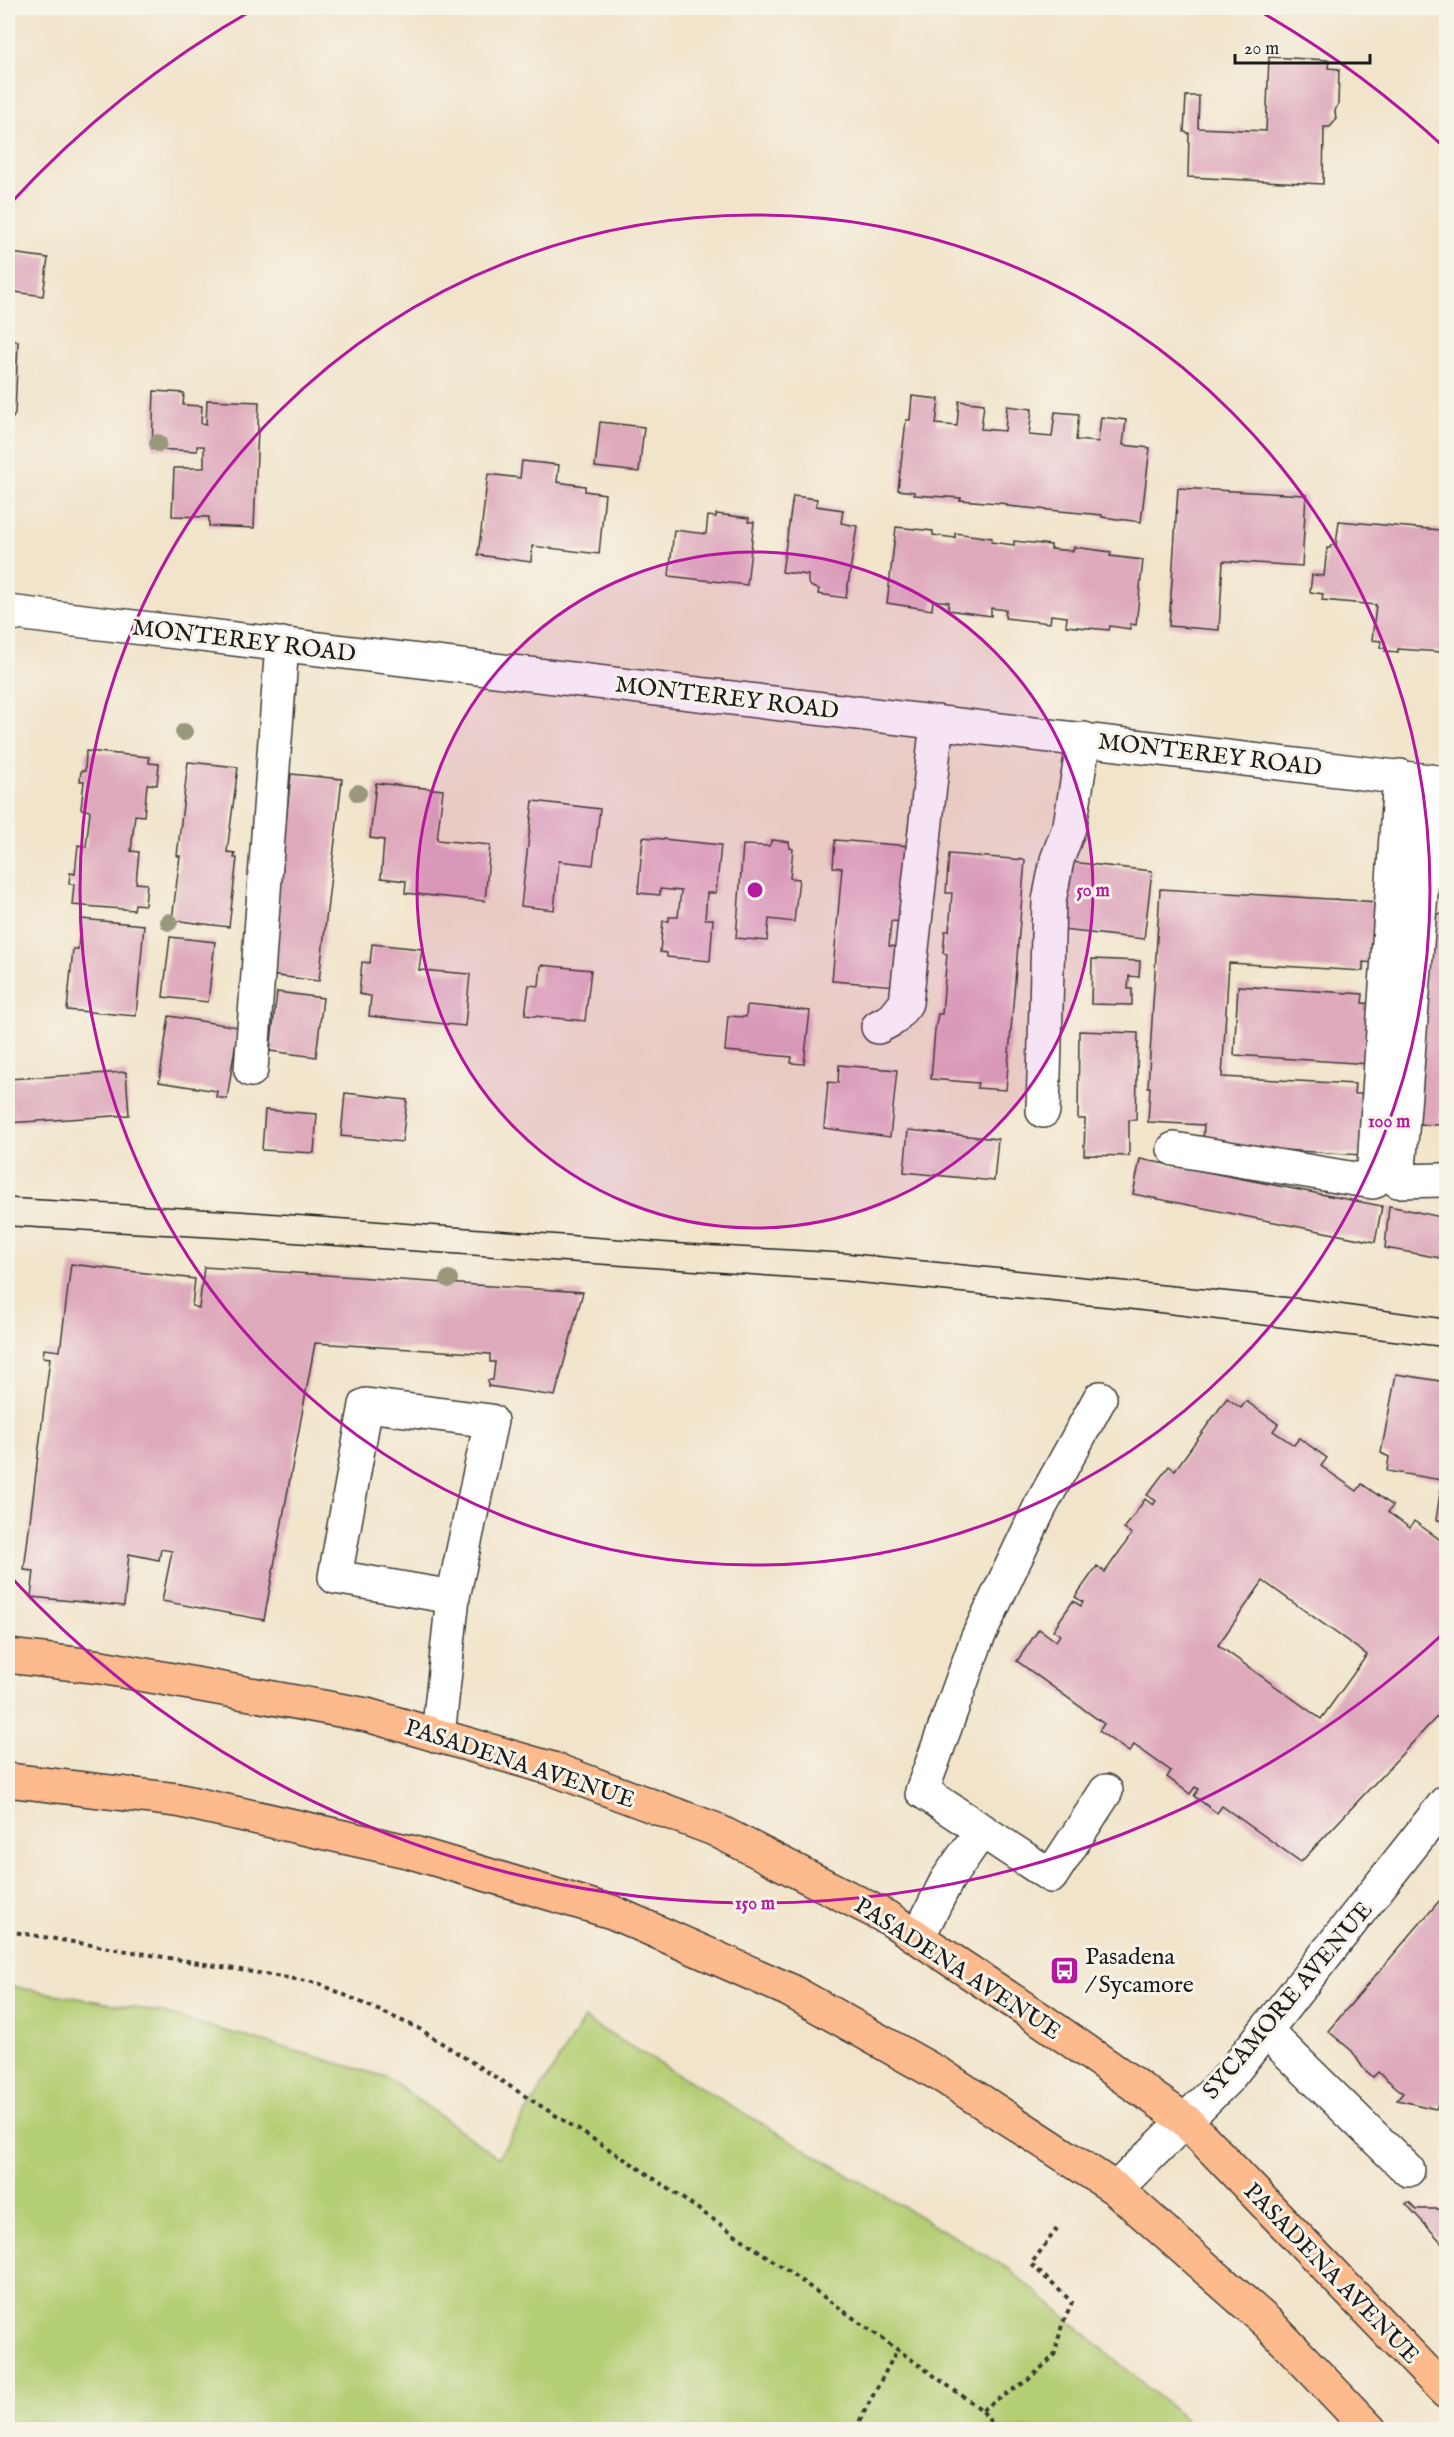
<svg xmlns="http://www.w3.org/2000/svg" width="1454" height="2437" viewBox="0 0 1454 2437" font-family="'IM FELL English',serif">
<rect width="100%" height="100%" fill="#f7f3e8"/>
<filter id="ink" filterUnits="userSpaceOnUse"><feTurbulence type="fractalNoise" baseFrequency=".0167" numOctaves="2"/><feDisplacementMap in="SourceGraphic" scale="12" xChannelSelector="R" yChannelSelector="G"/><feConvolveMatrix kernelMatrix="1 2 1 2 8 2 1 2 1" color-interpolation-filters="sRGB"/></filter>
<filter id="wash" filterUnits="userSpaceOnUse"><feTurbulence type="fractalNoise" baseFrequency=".008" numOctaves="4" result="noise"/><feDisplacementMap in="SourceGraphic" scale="24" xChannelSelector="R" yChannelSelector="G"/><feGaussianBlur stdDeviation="1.35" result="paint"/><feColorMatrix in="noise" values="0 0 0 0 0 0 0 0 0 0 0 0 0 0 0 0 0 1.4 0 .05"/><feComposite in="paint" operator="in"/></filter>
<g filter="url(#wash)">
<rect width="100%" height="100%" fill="#f1e4ca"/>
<!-- green -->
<path fill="#b4ce73" stroke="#687548" stroke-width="1.5" d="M8 1986 159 2012 386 2077 498 2158 584 2019 1009 2269 1196 2429H8Z"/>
<g id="blocks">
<!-- building -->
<path fill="#dea9bb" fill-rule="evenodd" d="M1269 57 1329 60 1328 68 1339 69 1338 104 1335 111 1336 120 1330 127H1324L1323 184 1188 177 1189 133 1184 132 1186 96H1199L1198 128 1266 131Z
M11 253 48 258 43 296 8 291Z
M8 340 18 341 15 414 8 426Z
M154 391 184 393 183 405 202 406 201 424 206 425 207 400 259 402 254 528 209 526V517L172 516 174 468H204V446H197V451L152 449Z
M912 396 939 399 936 424 957 426 959 401 984 404 981 429 1005 431 1007 406 1032 409 1029 435 1052 437 1055 412 1079 414 1076 440 1098 442 1101 417 1126 420 1123 445 1150 448 1141 522 1102 517V515L1007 506V504L999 503 960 500 961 498 914 495V492L898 490 906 420H910Z
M600 422 644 427 639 472 595 467Z
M522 461 559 465 557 482 585 486V491L605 494 599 554 532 546 531 562 478 555 488 474 520 478Z
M1178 488 1306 495 1302 566 1223 561 1219 630 1169 626Z
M793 496 817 499 816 506 843 510 841 523 857 526 846 598 818 594 819 589 812 587 808 583V575L782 572Z
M716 514 749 518 748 522H754L747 585 669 576 674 530 706 534 708 516 716 517Z
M1339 521 1440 530 1444 553 1446 554V583L1441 652 1398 649V652L1385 651 1386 648H1380L1381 641 1372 640 1376 605 1322 600 1323 594 1310 592 1312 575 1324 576 1327 548H1330L1331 545H1336Z
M896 527 933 531V535L955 538V533L992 538 991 542 1014 545V541L1051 545V549L1073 551 1074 547 1111 552 1110 556 1143 560 1136 625 1130 624V629L1110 626 1109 630 1066 626 1067 617 1051 615 1050 623 1005 618 1006 610 991 608V616L948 610 949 602 933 600 932 610 887 603Z
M86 751 149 757V763L159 764 157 785 147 784 144 816 135 815 131 851 139 852 136 883 147 884 145 905 135 904 134 910 72 905 74 884H69L70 873 75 874 78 845 86 847 90 811 81 809 84 781H80L81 771H85Z
M188 762 238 767 227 852 235 853 234 858H237L229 927 172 920 180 856H177Z
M291 774 342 779 319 981 269 975Z
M376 783 443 790 437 840 490 845 485 901 405 893 406 881 381 878 384 840 370 838Z
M533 801 600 809 593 865 559 861 554 910 521 906Z
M643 837 721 845 716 893H707L705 919H713L710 961 667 957V953L660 952 663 921H669V917H678L681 891 660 889V895L638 893Z
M772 840 789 842 790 848 793 849 790 878 799 879 794 922 769 919 767 941 736 938 743 845 769 846Z
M835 840 910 846 904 922 891 921 889 946 902 947 898 986 832 981 842 868 833 867Z
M949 854 1025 860 1006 1090 977 1088 978 1083 931 1079 935 1030 938 1014H942L947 954 943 953 945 931H949L952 893H946Z
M1071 862 1152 871 1144 939 1063 930Z
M1160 889 1379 902 1375 963 1363 962V971L1229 963 1222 1077 1355 1084 1354 1094H1367L1362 1155 1203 1145 1204 1125 1148 1122 1150 1087H1148Z
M1419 913 1446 914V1113H1440L1439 1125 1414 1124Z
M81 919 144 925 136 1016 67 1010 73 949H78Z
M170 937 215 942 208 1002 163 997Z
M372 944 422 949 419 970 470 974 465 1026 369 1016 371 996 359 994 362 962 370 963Z
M1092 959 1140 961 1139 977 1129 976 1128 989H1132V1005L1091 1004Z
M541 965 591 970 585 1021 525 1015 529 985 539 986Z
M1238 986 1363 994 1362 1003 1374 1004 1370 1064 1234 1055Z
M277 992 323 998 316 1057 270 1051Z
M747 1005 810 1011 804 1064 791 1063 792 1057 725 1051 728 1016 746 1017Z
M169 1016 238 1027 227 1099 216 1097 217 1091 159 1082Z
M1079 1031 1138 1033 1136 1120H1129V1156L1084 1155 1085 1119H1078Z
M839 1065 897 1070 890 1137 824 1128 828 1082 838 1083Z
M126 1072 129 1115 8 1123V1079Z
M345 1093 407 1100 402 1142 341 1136Z
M265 1110 317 1114 314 1153 262 1150Z
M908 1130 998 1139 994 1181 904 1172Z
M1140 1159 1382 1206 1375 1242 1133 1194Z
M1389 1206 1446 1218V1259L1385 1248Z
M71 1264 195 1279 192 1306 199 1308 204 1267 583 1292 555 1396 488 1386V1380H493L495 1362H490V1354L315 1343 264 1620 162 1601 172 1551 161 1549 159 1560 129 1554 124 1606 31 1597 34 1571 24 1570 50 1358 43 1357 44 1349 60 1351Z
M1396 1374 1446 1382V1521L1436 1520 1442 1480 1387 1471 1389 1457 1381 1453Z
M1227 1398 1241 1408 1246 1401 1278 1424 1273 1431 1294 1445 1299 1438 1327 1458 1321 1466 1357 1491 1362 1484 1393 1506 1388 1512 1410 1528 1414 1521 1446 1544V1707L1301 1862 1222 1806 1217 1813 1194 1796 1199 1789 1195 1787 1190 1794 1167 1777 1171 1771 1134 1745 1129 1752 1099 1731 1104 1724 1017 1661 1039 1629 1056 1641 1060 1635 1053 1630 1073 1601 1081 1606 1083 1602 1075 1597 1097 1566 1105 1572 1132 1534 1124 1529 1145 1499 1153 1505 1156 1501 1147 1495 1169 1466 1175 1470ZM1263 1581 1367 1655 1321 1719 1218 1645Z
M1446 1893V2107L1438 2104 1436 2109 1397 2100 1403 2093 1378 2072 1373 2077 1363 2068 1352 2051 1328 2031Z
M1409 2202 1416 2209H1446V2247L1406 2204Z"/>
</g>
</g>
<g filter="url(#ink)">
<use href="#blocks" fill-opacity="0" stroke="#3c3a36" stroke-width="1.5"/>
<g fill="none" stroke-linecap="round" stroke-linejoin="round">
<defs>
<path id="minor" d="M8 612 1446 783
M1430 781 1398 1181 1442 1180
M878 1027 893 1019 906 1003 937 722
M251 1070 282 644
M1043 1111 1049 901 1057 860 1070 825 1084 739
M1174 1149 1373 1182 1400 776
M1100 1398 1040 1507 977 1639 922 1791 1051 1876 1106 1791
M366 1405 491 1421 453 1597 335 1577Z
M438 1736 453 1597
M918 1937 947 1880 982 1830
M1267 2032 1408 2170
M1116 2189 1228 2078 1446 1802"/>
<path id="major" d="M8 1656 101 1667 367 1715 553 1769 714 1829 890 1919 1043 2021 1185 2120 1446 2392
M8 1780 177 1800 411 1852 612 1912 789 1990 944 2077 1116 2189 1268 2323 1370 2430"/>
</defs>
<!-- minor casing -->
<use href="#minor" stroke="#3c3a36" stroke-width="36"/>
<!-- major casing -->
<use href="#major" stroke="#3c3a36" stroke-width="36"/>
<!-- path -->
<path stroke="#3c3a36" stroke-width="4" stroke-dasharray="4.5 4.5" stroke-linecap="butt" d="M8 1931 318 1983 418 2028 637 2167 775 2262 982 2410 996 2430
M982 2410 1028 2380 1054 2356 1062 2325 1072 2302 1031 2264 1058 2227
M858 2430 860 2420 897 2350"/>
<!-- minor -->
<use href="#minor" stroke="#fff" stroke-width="33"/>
<!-- major -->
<use href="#major" stroke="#fcba8d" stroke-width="33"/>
<!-- tram -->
<path stroke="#1c1c1c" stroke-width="1.5" d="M8 1198 239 1211 686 1244 845 1253 1304 1299 1446 1319
M8 1226 241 1239 842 1281 1128 1309 1446 1347"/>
</g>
<!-- trees -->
<g fill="#99987b">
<circle cx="158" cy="443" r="9"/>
<circle cx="184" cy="732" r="9"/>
<circle cx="358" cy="793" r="9"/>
<circle cx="169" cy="922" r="9"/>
<circle cx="449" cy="1279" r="9"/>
</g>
</g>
<!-- distance rings -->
<circle cx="755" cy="890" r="338" fill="#b5179e" fill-opacity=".12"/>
<g fill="none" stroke="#b5179e" stroke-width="3">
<circle cx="755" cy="890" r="338"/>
<circle cx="755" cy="890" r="675"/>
<path d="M1446 1631A1013 1013 0 0 1 8 1574M8 206A1013 1013 0 0 1 256 8M1254 8A1013 1013 0 0 1 1446 149"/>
</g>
<!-- icons -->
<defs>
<symbol id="bus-square" viewBox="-11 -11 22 22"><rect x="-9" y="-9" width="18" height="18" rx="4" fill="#b5179e" stroke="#f7f3e8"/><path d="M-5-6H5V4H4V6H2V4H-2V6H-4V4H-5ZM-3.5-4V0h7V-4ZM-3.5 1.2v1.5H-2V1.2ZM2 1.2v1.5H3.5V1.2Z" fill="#fff"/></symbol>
</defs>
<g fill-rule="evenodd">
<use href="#bus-square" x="1048" y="1954" width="33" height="33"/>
</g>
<g text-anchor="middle" stroke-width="6" stroke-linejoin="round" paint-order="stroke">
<!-- street labels -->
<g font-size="24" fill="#1c1c1c" stroke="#f7f3e8">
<text transform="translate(244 640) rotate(7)" y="8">MONTEREY ROAD</text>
<text transform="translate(727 697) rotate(7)" y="8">MONTEREY ROAD</text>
<text transform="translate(1210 754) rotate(7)" y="8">MONTEREY ROAD</text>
<text transform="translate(520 1763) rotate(18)" y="8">PASADENA AVENUE</text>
<text transform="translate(958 1968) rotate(33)" y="8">PASADENA AVENUE</text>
<text transform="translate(1287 2000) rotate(-50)" y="8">SYCAMORE AVENUE</text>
<text transform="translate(1332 2273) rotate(46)" y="8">PASADENA AVENUE</text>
</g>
<!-- poi labels -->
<g font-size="24" fill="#1c1c1c" stroke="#f7f3e8" text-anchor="start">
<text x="1085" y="1964">Pasadena<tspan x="1085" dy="28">/ Sycamore</tspan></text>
</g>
</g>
<circle cx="755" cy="890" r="9" fill="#b5179e" stroke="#f7f3e8" stroke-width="3"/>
<g font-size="18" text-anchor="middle" font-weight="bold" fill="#b5179e" stroke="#f7f3e8" stroke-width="6" stroke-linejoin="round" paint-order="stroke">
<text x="1093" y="896">50 m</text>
<text x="1389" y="1127">100 m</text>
<text x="755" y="1909">150 m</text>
</g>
<!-- margin -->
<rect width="1454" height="2437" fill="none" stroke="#f7f3e8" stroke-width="30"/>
<!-- scale -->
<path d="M1235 54v9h135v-9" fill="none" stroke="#1c1c1c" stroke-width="3"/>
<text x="1244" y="54" font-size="18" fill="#1c1c1c" stroke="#f7f3e8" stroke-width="4.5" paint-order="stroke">20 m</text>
</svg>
